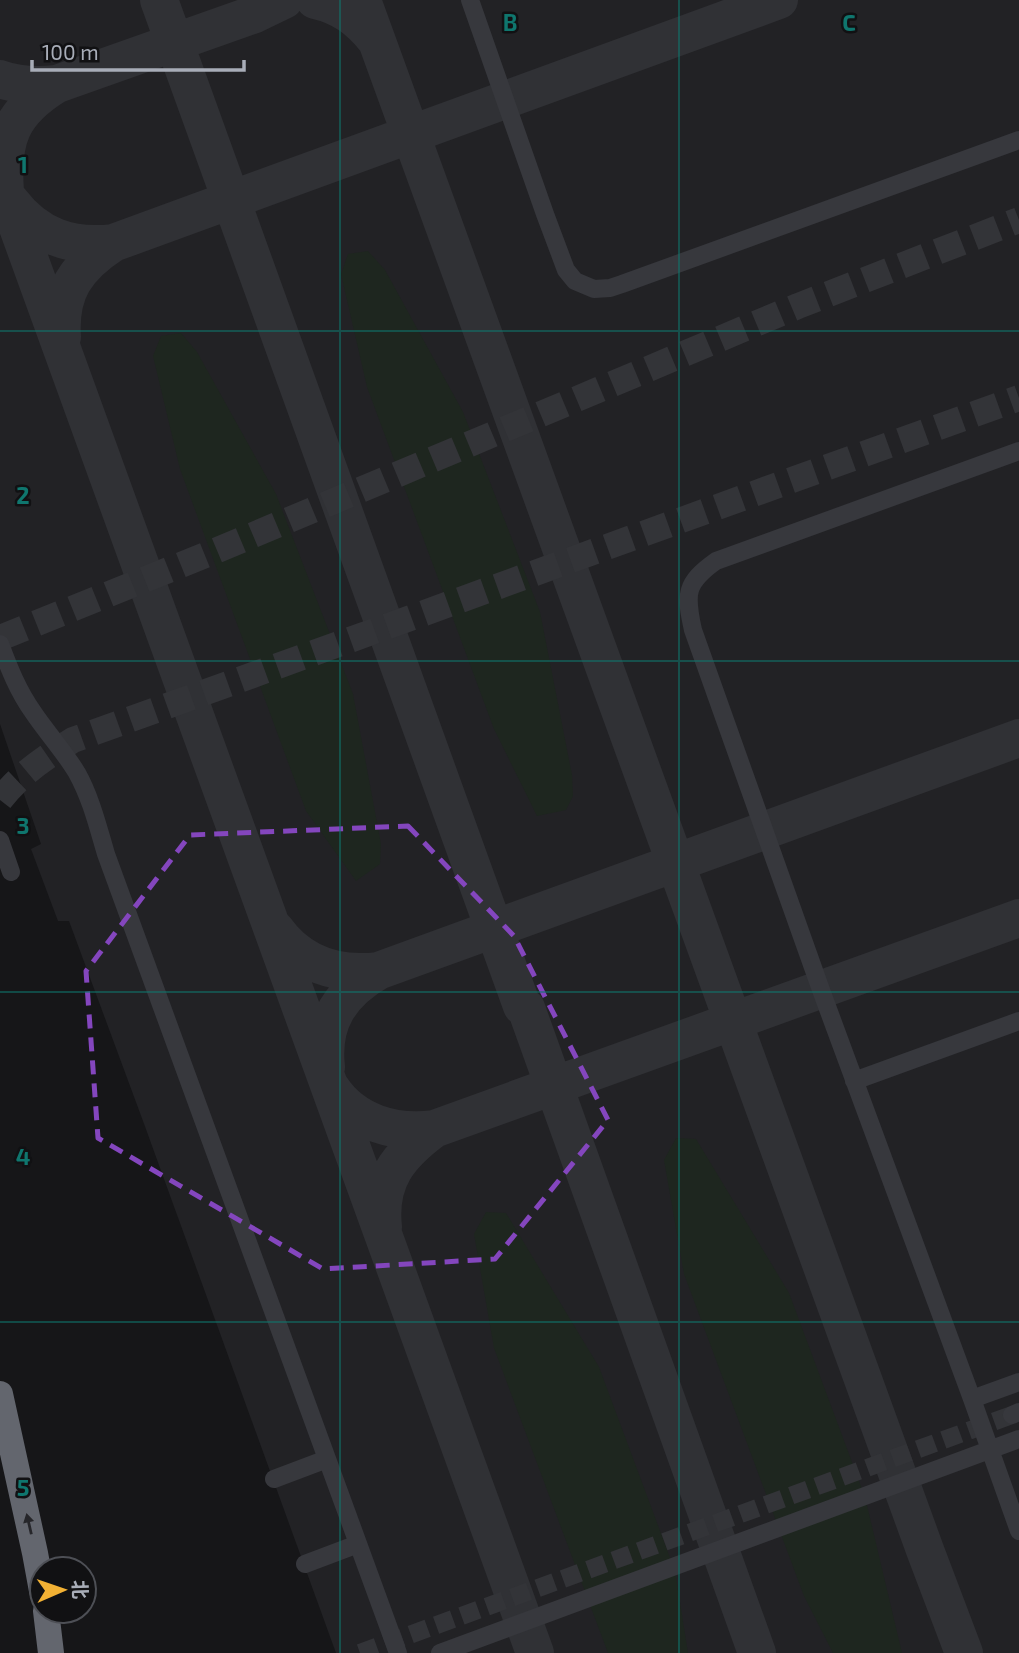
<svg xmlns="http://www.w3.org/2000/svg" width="1019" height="1653" viewBox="0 0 1019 1653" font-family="'Exo 2','Noto Sans SC',sans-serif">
<rect width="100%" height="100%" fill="#161618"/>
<!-- built -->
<path fill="#222225" d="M0 0H1019V1653H336L143 1121 69 921H58L31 849 41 844 0 724Z"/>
<!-- green -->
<path fill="#1e261f" d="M368 251 385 270 463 412 540 612 572 775 573 796 566 810 537 816 494 729 367 387 341 274 348 254Z
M181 333 197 352 276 494 353 694 381 844 380 864 356 881 306 811 180 469 153 356 161 336Z
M676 1138 696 1139 789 1293 865 1497 902 1653H833L804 1596 684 1274 664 1160Z
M486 1212 506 1213 599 1367 675 1571 688 1653H608L494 1348 474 1234Z"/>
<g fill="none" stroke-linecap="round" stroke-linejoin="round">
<!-- taxiway -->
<path stroke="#303135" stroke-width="38" d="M159 0 522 1006 526 1008 757 1653
M315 0C342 6 359 19 376 40
M362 0 925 1550 964 1653
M0 79C19 86 37 86 57 84
M0 178C178 670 357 1161 535 1653
M5 191C1 139 11 112 57 84L255 14 284 0
M11 202C37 236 71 248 113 243
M62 337C59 292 76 267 113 243L779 0
M275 929C300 964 336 976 378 971
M326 1067C321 1023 340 993 378 971L1019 738
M331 1088C354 1123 395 1134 434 1129L1019 918
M383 1227C378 1180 399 1155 434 1129"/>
<!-- minor-tunnel -->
<path stroke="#333438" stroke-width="18" stroke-dasharray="18 9" stroke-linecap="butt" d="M360 1653 1012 1415"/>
<!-- highway-tunnel -->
<path stroke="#333438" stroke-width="26" stroke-dasharray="26 13" stroke-linecap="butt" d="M0 638 208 554 798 306 1019 220
M0 800C20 774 46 757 73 740L1019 398"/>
<!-- minor -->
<path stroke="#37383d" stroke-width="18" d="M470 0 545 214 566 270 575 281 594 289 610 288 622 284 1019 140
M1019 451 716 561C685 583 685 594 693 630L821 990 972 1399 1019 1531
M0 644C9 668 18 691 33 712 47 733 64 751 77 773 91 798 98 827 106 854L398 1653
M0 840 11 872
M854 1081 1019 1021
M972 1399 1019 1382
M1012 1415 1019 1412
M274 1479 327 1459
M305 1564 358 1544
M440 1653 1019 1439"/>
<!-- highway -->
<path stroke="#63666e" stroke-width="26" d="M0 1394 35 1553 42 1591
M46 1611 51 1653"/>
</g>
<!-- one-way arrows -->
<defs><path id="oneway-solid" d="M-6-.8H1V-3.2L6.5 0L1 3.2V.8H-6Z" transform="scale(1.75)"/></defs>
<use fill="#26262a" href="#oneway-solid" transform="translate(29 1524) rotate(-103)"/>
<!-- marked area -->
<path fill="none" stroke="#8446be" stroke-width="5" stroke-dasharray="14 9" stroke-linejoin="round" d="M408 826 514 936 608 1120 495 1259 323 1269 98 1138 86 971 190 835Z"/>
<!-- grid -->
<path fill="none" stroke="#0f766e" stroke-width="2" stroke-opacity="0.55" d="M340 0V1653M679 0V1653M0 331H1019M0 661H1019M0 992H1019M0 1322H1019"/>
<g font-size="23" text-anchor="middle" font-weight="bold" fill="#0f766e" stroke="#111113" stroke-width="5" stroke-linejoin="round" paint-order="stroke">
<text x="510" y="31">B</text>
<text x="849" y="31">C</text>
<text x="23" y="173">1</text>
<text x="23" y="504">2</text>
<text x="23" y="834">3</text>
<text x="23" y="1165">4</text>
<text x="23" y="1496">5</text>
</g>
<!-- north arrow -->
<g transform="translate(63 1590) rotate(88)"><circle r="33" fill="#111113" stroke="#4d4f55" stroke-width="2"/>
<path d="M0-5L12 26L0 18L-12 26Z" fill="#f2b134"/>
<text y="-10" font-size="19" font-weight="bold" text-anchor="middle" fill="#a8adb8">北</text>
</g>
<!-- scale -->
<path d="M32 60v10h212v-10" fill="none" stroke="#a8adb8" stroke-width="3.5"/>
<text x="42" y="60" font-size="21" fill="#a8adb8" stroke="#111113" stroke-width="5" paint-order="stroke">100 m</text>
</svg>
